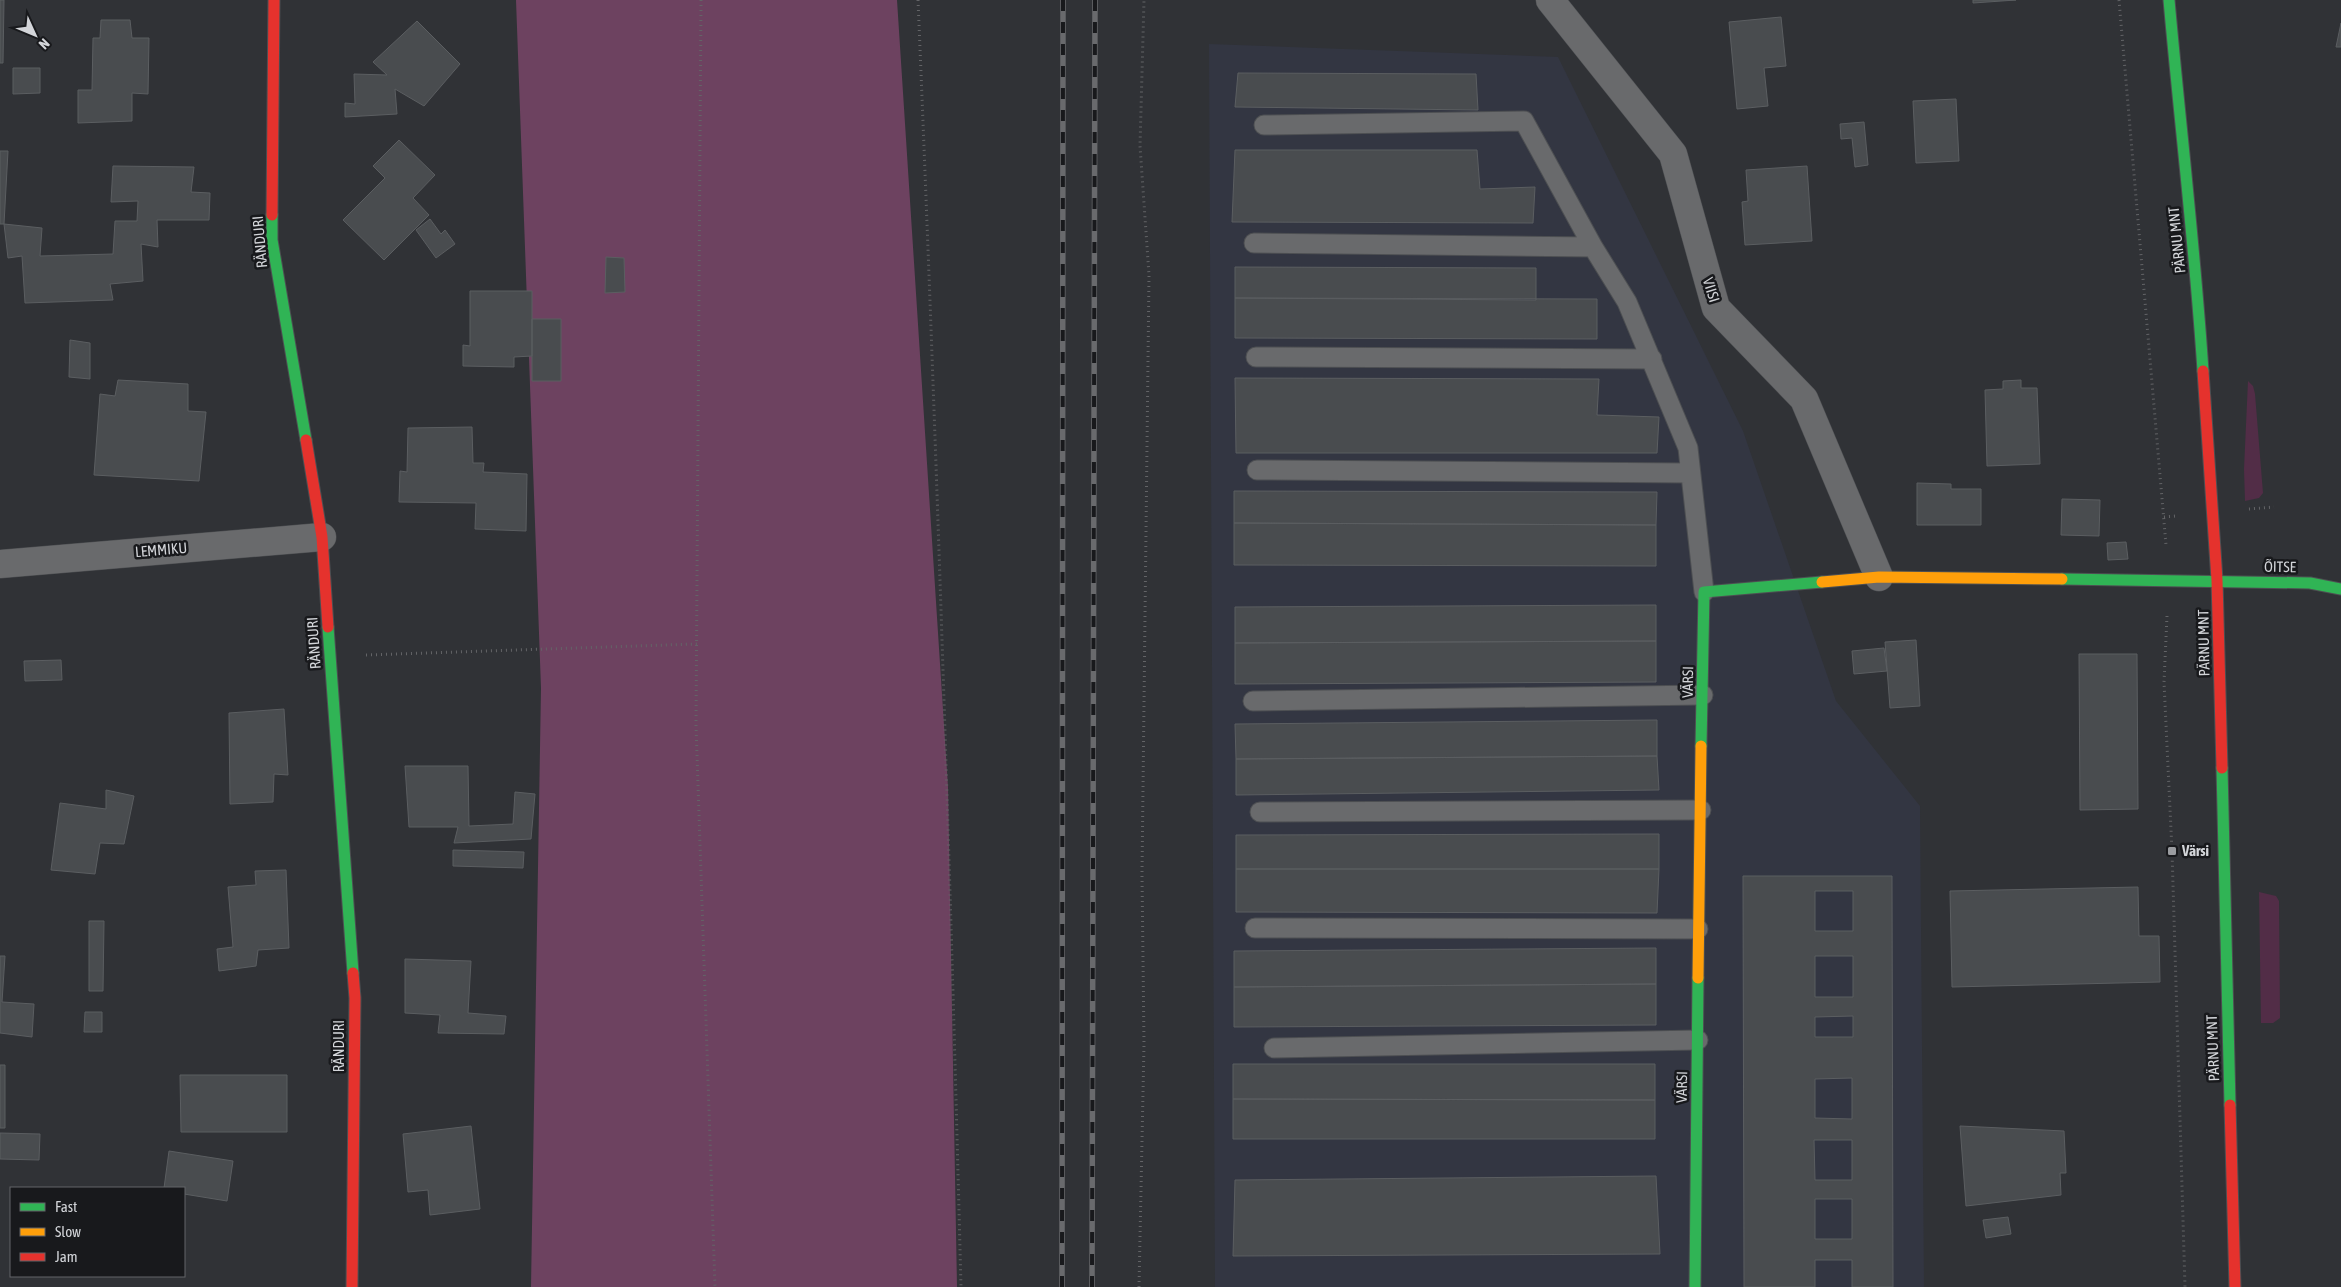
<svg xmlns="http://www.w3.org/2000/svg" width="2341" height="1287" viewBox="0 0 2341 1287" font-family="'Asap Condensed',sans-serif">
<rect width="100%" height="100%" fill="#303236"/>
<!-- built -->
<path fill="#333642" d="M1209 44 1558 57 1743 431 1836 701 1920 806 1924 1287H1215Z"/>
<!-- green -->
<path fill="#522d47" d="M2248 381 2253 386 2255 394 2263 493 2259 498 2245 501 2244 469Z
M2259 892 2276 896 2279 901 2280 1018 2273 1023H2261Z"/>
<!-- forest -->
<path fill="#6d4260" d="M516 0H897L948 787 957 1287H531L541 688Z"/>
<!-- building -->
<path fill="#494c4f" stroke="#5b5e61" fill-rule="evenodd" d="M0 0H4L3 63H0Z
M1973 0H2016L1973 3Z
M1781 17 1786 66 1764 68 1768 106 1737 109 1729 22Z
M101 20H130L132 38H149L148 94 132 93V121L78 123V90H92L93 38H100Z
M417 21 460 64 424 106 395 89 397 114 345 117V103L355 104 354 74 387 75 373 62Z
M2341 23V47H2336Z
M13 68H40V93L13 94Z
M1238 73 1476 74 1478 110 1235 107Z
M1956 99 1959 161 1916 163 1913 101Z
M1864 122 1868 165 1855 167 1852 138 1841 139 1840 124Z
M399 140 435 175 413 198 429 215 384 260 343 220 385 178 373 166Z
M1235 150H1477L1480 189 1535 187 1533 223 1232 222Z
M0 151H8L4 224H0Z
M113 166 194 167 191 192 210 193 209 220H157L158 247 141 244 143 281 110 284 113 300 25 303 22 256 8 258 4 224 42 228 40 256 113 254 115 221H137L138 201 111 202Z
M1807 166 1812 241 1745 245 1742 202 1748 201 1746 170Z
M430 219 441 234 445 230 455 244 436 258 416 230Z
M606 257 624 258 625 292 605 293Z
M1235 267 1536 268V300L1235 298Z
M470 291H532V356L514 357V367L463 366V345L470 346Z
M1235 298 1597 299V339L1235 338Z
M532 319H561V381H532Z
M70 340 90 343V379L69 377Z
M1235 378 1599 379 1597 415 1659 417 1657 453H1236Z
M118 380 188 384V411L206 412 199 481 94 475 100 394 115 396Z
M2021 380V388H2037L2040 464 1987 466 1985 390 2003 389V381Z
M472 427 473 463H484L483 472 527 474 526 531 475 529 476 503 399 502 400 471 407 472 408 428Z
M1917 483 1951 484V489H1981V525H1917Z
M1234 491 1657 492 1656 525 1234 523Z
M2062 499 2100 500 2099 536 2061 535Z
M1234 523 1656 525V566L1234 565Z
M2126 542 2128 559 2108 560 2107 543Z
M1656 605V641L1235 643V607Z
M1916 640 1920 706 1890 708 1885 642Z
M1656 641V682L1235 684V643Z
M1884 648 1887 671 1854 674 1852 651Z
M2079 654H2137L2138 809 2080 810Z
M61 660 62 680 25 681 24 661Z
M284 709 288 775 274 774 273 802 230 804 229 713Z
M1657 720V756L1236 759 1235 724Z
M1657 756 1659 790 1236 795V759Z
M405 766H468L469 826 513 824 515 792 535 794 531 839 454 843 458 827H409Z
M106 790 134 796 124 844 100 843 95 874 51 870 60 803 106 809Z
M1659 834V869H1236V835Z
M453 850 524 852 523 868 453 866Z
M1236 869H1659L1657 913 1236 912Z
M286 870 289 948 258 950 256 966 219 971 217 949 233 947 228 887 256 885 255 871Z
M1743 876H1892L1893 1287H1852V1260H1815V1287H1744ZM1815 891H1853V931H1815ZM1815 956H1853V997H1815ZM1853 1016V1037H1815V1017ZM1852 1078V1119L1815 1118V1079ZM1814 1140H1852V1180H1815ZM1815 1199H1852V1239H1815Z
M2138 887 2139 936H2159L2160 982 1952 987 1950 891Z
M89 921H104L103 991H89Z
M1656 948V984L1234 987V951Z
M0 956H5L2 1002 34 1004 32 1037 0 1033Z
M405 959 471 961 468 1013 506 1016 504 1034 438 1033 440 1015 405 1013Z
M1656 984V1025L1234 1027V987Z
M85 1012H102V1032H84Z
M1233 1064H1655V1100L1233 1099Z
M0 1065H5V1128H0Z
M180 1075H287V1132H181Z
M1233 1099 1655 1100V1139H1233Z
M471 1126 480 1209 430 1215 428 1190 408 1192 403 1134Z
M1960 1126 2064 1131 2066 1173H2060L2061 1195 1966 1206Z
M0 1133 40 1134 39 1160 0 1159Z
M169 1151 233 1161 227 1201 184 1194V1188H164Z
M1656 1176 1660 1254 1233 1256 1235 1180Z
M2008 1217 2011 1234 1986 1238 1983 1220Z"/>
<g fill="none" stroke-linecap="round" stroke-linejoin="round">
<defs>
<path id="lane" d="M1264 125 1524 121 1593 247 1627 302 1688 448 1704 592
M1254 243 1593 247
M1256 357 1652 359
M1257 470 1690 473
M1253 701 1703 695
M1260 812 1701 810
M1255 928 1698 929
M1274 1048 1698 1040"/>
<path id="street" d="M1550 0 1673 154 1716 308 1804 399 1879 577
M0 564 322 537"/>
<path id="fast" d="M2169 0C2180 124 2195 247 2203 371
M272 215V240L306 440
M2062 579 2310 583 2341 589
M328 627 353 973
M1701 746 1704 592 1822 582
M2222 768 2230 1105
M1695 1287 1698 978"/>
<path id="slow" d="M1822 582 1879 577 2062 579
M1698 978 1701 746"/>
<path id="jam" d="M272 215 274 0
M2203 371 2217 580 2222 768
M306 440 322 537 328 627
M2230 1105 2235 1287
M352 1287 355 998 353 973"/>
</defs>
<!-- lane casing -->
<use href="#lane" stroke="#4d4f52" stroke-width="21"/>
<!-- street casing -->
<use href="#street" stroke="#4d4f52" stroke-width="29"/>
<!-- fast casing -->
<use href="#fast" stroke="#4d4f52" stroke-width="13"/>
<!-- slow casing -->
<use href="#slow" stroke="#4d4f52" stroke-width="13"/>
<!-- jam casing -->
<use href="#jam" stroke="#4d4f52" stroke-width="13"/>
<!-- path -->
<path stroke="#636467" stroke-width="3" stroke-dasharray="1 4" stroke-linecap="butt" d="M701 0 696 725 715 1287
M918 0C936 429 950 858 961 1287
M2119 0 2166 545
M2249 509 2274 507
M2164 517 2176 516
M2167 616 2164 682 2172 851 2185 1287
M366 655 697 644
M1139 1287 1144 1044 1142 874 1149 275 1140 146 1144 0"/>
<!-- lane -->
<use href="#lane" stroke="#696a6c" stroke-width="19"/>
<!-- street -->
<use href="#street" stroke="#696a6c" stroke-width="28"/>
<!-- fast -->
<use href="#fast" stroke="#30b455" stroke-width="11"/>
<!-- slow -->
<use href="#slow" stroke="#ff9f0a" stroke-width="11"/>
<!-- jam -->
<use href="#jam" stroke="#e5322d" stroke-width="11"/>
<defs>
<path id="rail" d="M1062 1287 1063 0
M1092 1287 1095 0"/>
</defs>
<!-- rail casing -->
<use href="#rail" stroke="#696a6d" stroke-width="5.5"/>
<!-- rail -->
<use href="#rail" stroke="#18191c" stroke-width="4" stroke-dasharray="11" stroke-linecap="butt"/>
</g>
<!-- markers -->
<rect fill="#9a9ca0" stroke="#18191c" stroke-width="2" x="2167" y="846" width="10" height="10" rx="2.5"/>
<g text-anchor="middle" stroke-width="5" stroke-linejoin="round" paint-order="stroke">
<!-- street labels -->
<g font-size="15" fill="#d3d5d9" stroke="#18191c">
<text transform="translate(2177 240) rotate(-96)" y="5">PÄRNU MNT</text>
<text transform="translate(260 242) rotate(-95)" y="5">RÄNDURI</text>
<text transform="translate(1711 290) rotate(73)" y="5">VIISI</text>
<text transform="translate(161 550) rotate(-5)" y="5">LEMMIKU</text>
<text transform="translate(2280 567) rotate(1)" y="5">ÕITSE</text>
<text transform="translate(314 643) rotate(-94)" y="5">RÄNDURI</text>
<text transform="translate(2204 643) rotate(-91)" y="5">PÄRNU MNT</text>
<text transform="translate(1688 682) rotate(-89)" y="5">VÄRSI</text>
<text transform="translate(339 1046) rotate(-90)" y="5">RÄNDURI</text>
<text transform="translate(2213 1048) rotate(-92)" y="5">PÄRNU MNT</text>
<text transform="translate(1682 1087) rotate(-89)" y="5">VÄRSI</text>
</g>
<!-- poi labels -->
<g font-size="15" font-weight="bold" fill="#d3d5d9" stroke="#18191c" text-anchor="start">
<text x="2182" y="856">Värsi</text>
</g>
</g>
<!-- legend -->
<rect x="10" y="1187" width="175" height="90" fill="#18191c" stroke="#636468"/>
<rect x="20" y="1203" width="25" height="8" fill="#30b455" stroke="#636468"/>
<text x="55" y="1212" font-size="15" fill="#d3d5d9">Fast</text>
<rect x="20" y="1228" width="25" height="8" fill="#ff9f0a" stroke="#636468"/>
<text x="55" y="1237" font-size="15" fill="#d3d5d9">Slow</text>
<rect x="20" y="1253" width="25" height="8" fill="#e5322d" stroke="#636468"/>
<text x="55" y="1262" font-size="15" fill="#d3d5d9">Jam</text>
<!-- north arrow -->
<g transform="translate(35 35) rotate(134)" stroke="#18191c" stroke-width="4" paint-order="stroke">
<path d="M0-4L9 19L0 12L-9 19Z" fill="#d3d5d9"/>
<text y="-8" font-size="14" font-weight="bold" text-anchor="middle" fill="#d3d5d9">N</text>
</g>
</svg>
